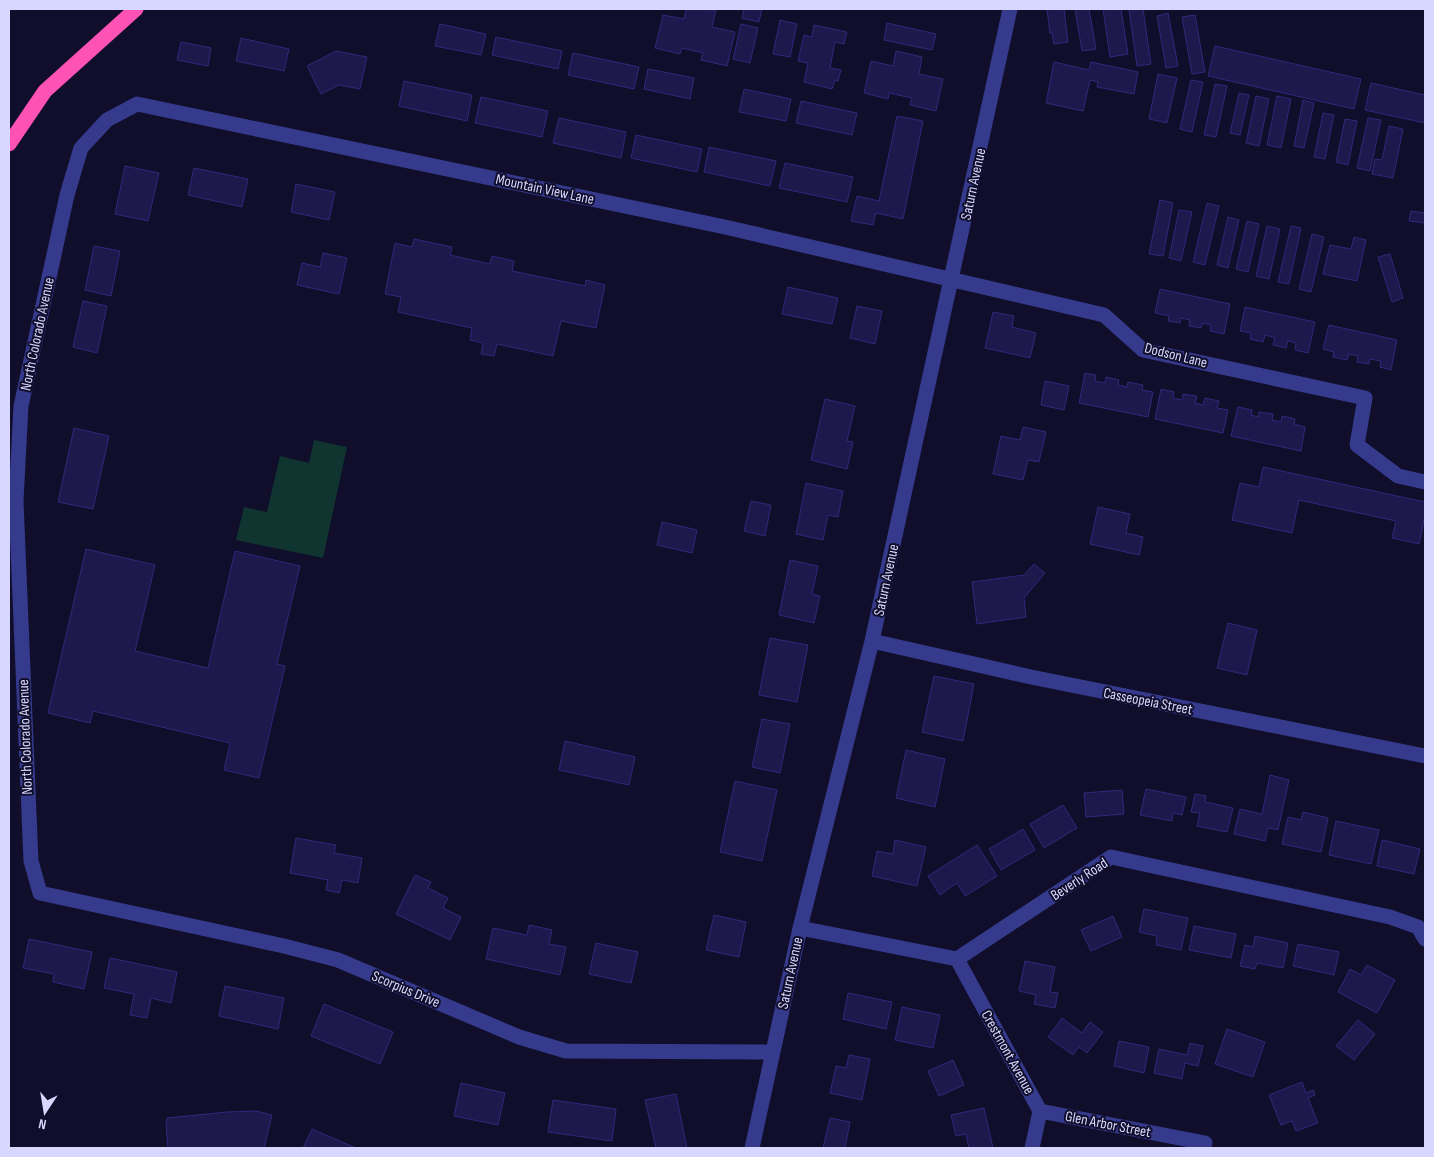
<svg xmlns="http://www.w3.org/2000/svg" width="1434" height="1157" viewBox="0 0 1434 1157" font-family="'Sofia Sans Condensed',sans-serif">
<rect width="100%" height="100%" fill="#100e2a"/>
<!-- green -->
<path fill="#103530" d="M314 440 347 447 323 558 236 540 244 507 267 512 280 456 309 463Z"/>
<!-- building -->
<path fill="#1e184d" stroke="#31287b" d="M686 9 716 10 712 27 735 32 727 66 701 60 703 53 682 48 680 54 655 48 663 15 684 19Z
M744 9H762L759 22 742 18Z
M1047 9H1064L1068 42 1054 44 1052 33H1050Z
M1075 9H1089L1096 49 1082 51Z
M1103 9H1121L1128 54 1110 57Z
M1129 9H1143L1151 64 1137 66Z
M1168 13 1178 66 1166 68 1157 16Z
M1195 15 1205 72 1192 74 1182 17Z
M780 20 797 24 790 57 773 54Z
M887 23 936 34 932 50 884 40Z
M440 24 486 34 481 55 435 46Z
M741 24 758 28 750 63 733 59Z
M814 25 847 32 844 44 835 42 830 68 841 70 838 81 835 80 832 89 804 82 808 63 798 61 804 35 812 37Z
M496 37 562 51 558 69 492 55Z
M241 38 289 49 284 71 236 61Z
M181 42 211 48 208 66 177 60Z
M1215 46 1361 79 1354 109 1208 76Z
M336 51 367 57 360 89 339 85 321 94 307 66Z
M896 51 922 57 919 74 943 79 936 111 910 105 912 98 889 93 888 99 864 93 871 61 893 66Z
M573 53 639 67 634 89 568 75Z
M1054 62 1089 70 1091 62 1138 72 1134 94 1097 87 1098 82 1090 80 1083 111 1046 103Z
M648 69 694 78 690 99 644 89Z
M1158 74 1177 78 1167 123 1149 119Z
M1191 80 1203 82 1192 132 1180 129Z
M404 81 472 95 467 121 399 106Z
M1371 83 1425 95V123L1365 110Z
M1215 84 1227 86 1216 137 1204 135Z
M744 89 791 99 786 121 739 112Z
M1239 93 1249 95 1240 135 1230 133Z
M1256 96 1269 99 1259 146 1246 143Z
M1277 96 1291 99 1281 148 1267 145Z
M481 97 548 111 542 137 475 123Z
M1303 100 1314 103 1304 148 1294 146Z
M801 101 857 113 852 135 796 123Z
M1323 113 1334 115 1325 159 1314 157Z
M897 116 923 121 903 219 876 213 873 225 851 221 857 196 879 201Z
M559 118 626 132 621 158 553 143Z
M1368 118 1381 120 1370 171 1357 168Z
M1345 119 1357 121 1348 165 1336 162Z
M1389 126 1403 129 1393 178 1372 174 1375 159 1382 160Z
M636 135 702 149 697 172 631 158Z
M709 147 776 161 770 186 704 172Z
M785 163 853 177 847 202 779 188Z
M125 166 159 173 148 221 115 214Z
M194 168 248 179 242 207 188 195Z
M296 184 335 192 329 220 291 212Z
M1160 200 1173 203 1163 256 1149 254Z
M1207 203 1219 206 1205 265 1193 262Z
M1179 210 1192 212 1181 261 1169 258Z
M1411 211 1425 213V223L1409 221Z
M1228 217 1239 220 1228 268 1217 265Z
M1247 221 1259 224 1248 272 1236 269Z
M1267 226 1280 229 1269 279 1256 276Z
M1291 226 1301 228 1289 284 1278 282Z
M1312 234 1324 237 1311 292 1299 289Z
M1354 237 1366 240 1357 281 1323 274 1330 245 1351 249Z
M414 239 452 247 450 255 490 264 492 256 514 261 512 271 585 286 586 280 605 285 596 328 561 321 553 356 497 344 494 356 481 354 483 343 470 340 472 328 398 312 401 297 385 294 395 243 412 247Z
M94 246 120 251 111 296 85 290Z
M323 253 347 258 339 294 297 285 302 263 320 267Z
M1390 254 1403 298 1392 302 1378 257Z
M788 287 838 298 832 324 782 314Z
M1160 289 1230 304 1224 334 1210 331 1211 325 1203 323 1201 328 1189 326 1190 320 1181 318 1180 323 1168 321 1169 316 1155 313Z
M83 301 107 306 97 353 73 347Z
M857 306 882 311 875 344 850 338Z
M1245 307 1315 322 1308 353 1295 350 1296 343 1288 341 1286 348 1273 345 1275 338 1265 335 1263 342 1250 339 1251 333 1240 331Z
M993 312 1014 316 1012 327 1036 333 1030 358 985 348Z
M1329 325 1397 340 1391 370 1380 367 1381 361 1370 359 1369 364 1357 362 1358 356 1349 354 1347 360 1333 357 1334 352 1323 349Z
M1085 373 1096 375 1095 381 1105 383 1106 377 1119 380 1118 385 1127 387 1128 382 1143 385 1142 390 1153 392 1148 417 1079 403Z
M1045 381 1069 386 1064 410 1041 405Z
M1161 389 1174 392 1173 398 1182 400 1183 394 1197 396 1195 403 1203 405 1205 398 1219 401 1217 408 1228 410 1223 433 1155 419Z
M825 399 855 406 847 441 853 442 847 469 811 460Z
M1238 407 1252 410 1251 415 1258 417 1259 412 1273 414 1272 420 1281 422 1282 416 1295 419 1294 424 1305 427 1301 451 1231 436Z
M1023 427 1046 432 1039 462 1028 460 1023 480 993 474 1001 436 1020 440Z
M74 428 109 436 93 509 58 502Z
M1263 467 1425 502V515L1419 544 1392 538 1396 521 1299 500 1292 533 1232 520 1240 483 1259 487Z
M806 483 843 491 838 517 828 515 823 540 796 534Z
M751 501 771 505 765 536 744 531Z
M1098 507 1130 514 1126 533 1143 537 1139 555 1090 544Z
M662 522 697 530 692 553 657 545Z
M86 549 155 565 135 651 208 668 235 551 300 566 277 664 285 666 259 778 224 770 230 743 93 711 90 723 48 713Z
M790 560 818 566 812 594 820 596 814 623 779 615Z
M1034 564 1045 573 1024 598 1026 617 977 624 972 582 1024 575Z
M1228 623 1257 630 1247 675 1217 668Z
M770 638 808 645 797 702 759 695Z
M934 676 974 684 963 741 922 732Z
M762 719 790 724 780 773 752 767Z
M565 741 635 757 629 785 559 770Z
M906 750 945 759 935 807 896 798Z
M1270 775 1289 780 1278 830 1268 828 1265 841 1234 834 1240 809 1262 814Z
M735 781 777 790 762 861 720 852Z
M1146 789 1186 797 1182 815 1173 813 1172 821 1140 815Z
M1122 790 1124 814 1086 817 1084 793Z
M1195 794 1206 796 1205 802 1233 808 1227 832 1197 826 1200 813 1191 812Z
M1063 805 1077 828 1044 848 1030 824Z
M1303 812 1328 818 1321 852 1282 844 1288 817 1301 820Z
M1336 821 1379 830 1371 864 1329 855Z
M1023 829 1035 850 1001 870 989 849Z
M296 838 336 845 334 853 362 858 358 883 342 880 339 893 326 890 328 880 290 873Z
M895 840 926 847 917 886 872 876 877 851 893 854Z
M1382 840 1420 849 1414 874 1377 866Z
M977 845 997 876 965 896 957 883 940 895 928 876Z
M415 875 431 882 428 888 448 898 443 908 461 917 450 940 396 914Z
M1144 909 1188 918 1181 950 1156 945 1157 936 1139 932Z
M714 915 746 922 739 957 706 950Z
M1113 916 1122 937 1091 951 1081 930Z
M529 925 552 930 549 944 566 947 560 975 486 959 493 928 527 935Z
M1194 926 1236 934 1231 958 1189 950Z
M1255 936 1288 943 1283 968 1257 963 1255 969 1240 966 1245 945 1253 947Z
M29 939 92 952 84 989 53 982 54 974 23 968Z
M596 943 638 952 631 983 589 974Z
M1298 944 1339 952 1334 975 1293 966Z
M110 958 177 972 171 1003 151 998 147 1018 130 1015 134 994 104 988Z
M1025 961 1055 967 1050 992 1058 993 1055 1008 1034 1004 1036 995 1019 991Z
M1367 965 1395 980 1377 1013 1338 992 1350 969 1361 975Z
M225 986 284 998 278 1029 219 1016Z
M848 993 892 1002 886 1029 843 1019Z
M324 1004 393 1032 380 1064 311 1036Z
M902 1007 940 1015 933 1048 895 1040Z
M1062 1018 1082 1033 1090 1022 1103 1032 1087 1053 1079 1047 1073 1055 1048 1037Z
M1358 1020 1375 1034 1354 1060 1336 1046Z
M1227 1029 1265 1042 1253 1077 1215 1064Z
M1119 1041 1149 1047 1144 1073 1114 1066Z
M1190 1043 1203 1046 1198 1066 1185 1063 1182 1079 1154 1073 1159 1049 1187 1055Z
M849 1055 870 1059 862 1100 830 1093 836 1066 846 1068Z
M953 1060 964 1085 939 1096 928 1071Z
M1302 1082 1306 1093 1313 1090 1315 1095 1308 1098 1318 1123 1296 1131 1292 1121 1281 1125 1269 1095Z
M461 1083 505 1093 498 1125 454 1116Z
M676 1094 687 1148H656L645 1100Z
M553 1100 616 1109 612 1141 548 1132Z
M984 1108 993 1148H969L966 1134 956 1136 951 1115Z
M256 1111 272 1115 264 1148H168L166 1125 167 1118 227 1112Z
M830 1118 850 1122 845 1148H823Z
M312 1129 356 1148H303Z"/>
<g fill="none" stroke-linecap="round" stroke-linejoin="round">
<!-- minor -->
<path stroke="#353a8d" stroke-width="15" d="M872 641 1031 677 1425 756
M800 928 957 959 1111 857 1390 917 1418 927 1425 939
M957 959 1040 1111 1032 1148
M773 1052 566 1051 519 1037 338 960 284 946 40 893 31 861 16 501 21 406 67 195 81 148 107 120 137 104 725 227 1104 315 1143 350 1365 398 1357 445 1398 476 1425 482
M1040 1111 1205 1143
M752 1148 800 928 872 641 1010 9"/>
<!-- highway -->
<path stroke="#ff52b5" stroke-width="15" d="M9 144 45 91 136 9"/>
</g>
<g text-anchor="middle" stroke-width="4" stroke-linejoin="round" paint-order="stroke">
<!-- street labels -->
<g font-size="15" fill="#d8d7ff" stroke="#100e2a">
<text transform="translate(973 184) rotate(-78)" y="5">Saturn Avenue</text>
<text transform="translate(545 189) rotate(12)" y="5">Mountain View Lane</text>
<text transform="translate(37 334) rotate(-78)" y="5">North Colorado Avenue</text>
<text transform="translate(1176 355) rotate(14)" y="5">Dodson Lane</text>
<text transform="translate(886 580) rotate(-78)" y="5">Saturn Avenue</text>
<text transform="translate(1148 701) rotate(11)" y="5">Casseopeia Street</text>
<text transform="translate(25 737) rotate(-92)" y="5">North Colorado Avenue</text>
<text transform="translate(1079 879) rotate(-33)" y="5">Beverly Road</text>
<text transform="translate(790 973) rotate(-78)" y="5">Saturn Avenue</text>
<text transform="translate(406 989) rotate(23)" y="5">Scorpius Drive</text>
<text transform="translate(1008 1052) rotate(61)" y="5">Crestmont Avenue</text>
<text transform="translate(1108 1124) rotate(11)" y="5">Glen Arbor Street</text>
</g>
</g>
<!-- border -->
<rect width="1434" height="1157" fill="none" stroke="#d8d7ff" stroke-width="20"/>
<!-- north arrow -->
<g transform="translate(45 1112) rotate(192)" stroke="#100e2a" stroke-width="4" paint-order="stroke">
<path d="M0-4L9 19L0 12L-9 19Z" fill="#d8d7ff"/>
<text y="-8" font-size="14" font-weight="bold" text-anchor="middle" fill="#d8d7ff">N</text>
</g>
</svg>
